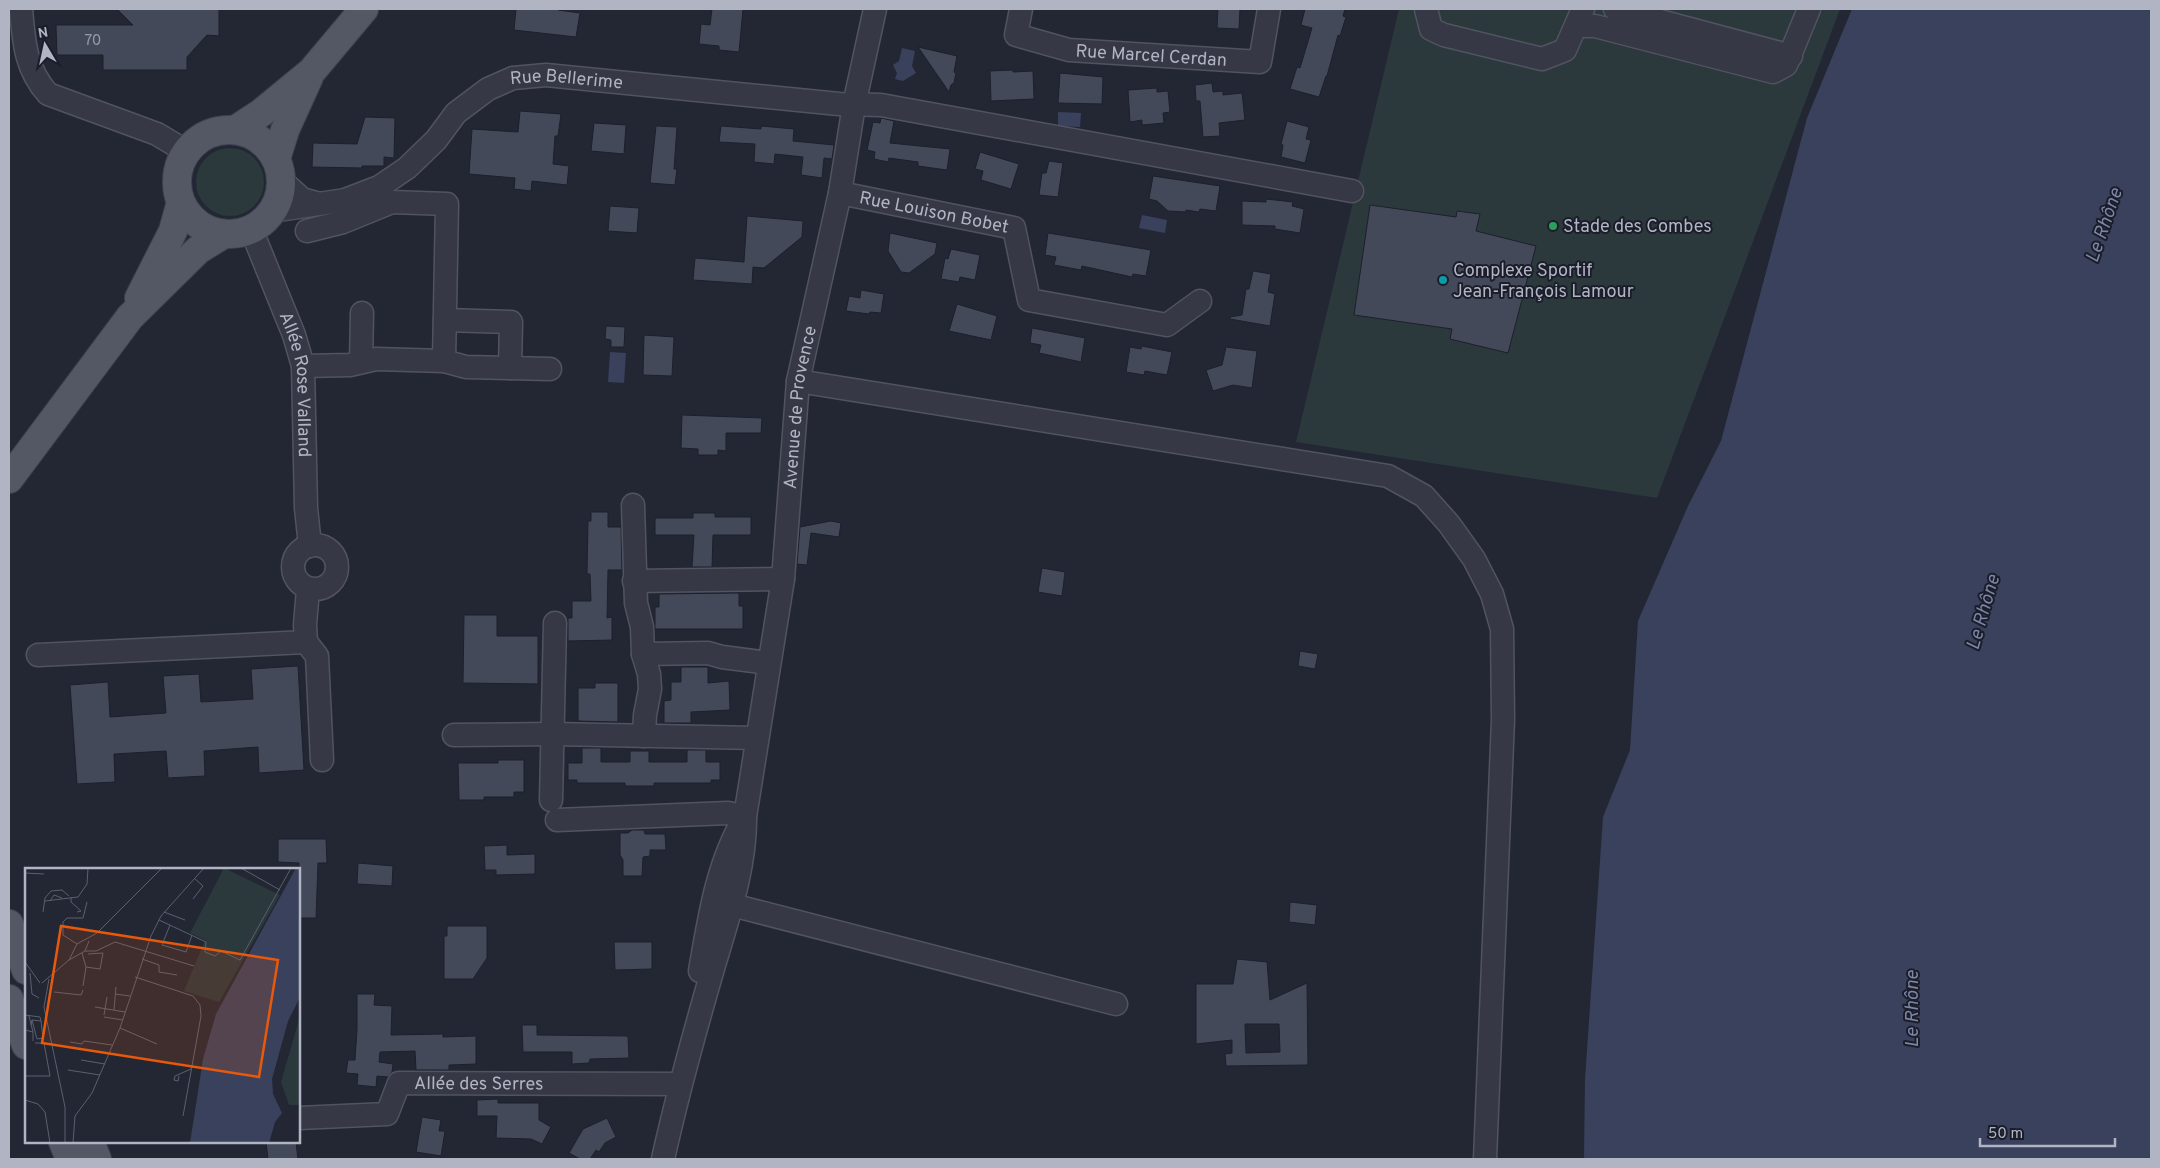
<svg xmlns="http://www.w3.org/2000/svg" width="2160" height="1168" viewBox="0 0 2160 1168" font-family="Overpass,sans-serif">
<rect width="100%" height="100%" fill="#232734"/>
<!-- green -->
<path fill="#2b383c" d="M1399 9H1840L1657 498 1296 442Z
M196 182a34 34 0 1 1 68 0a34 34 0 1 1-68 0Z"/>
<!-- water -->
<path fill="#3a415c" d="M1852 9H2151V1159H1584L1585 1079 1603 817 1630 750 1638 621 1688 506 1721 441 1807 118Z
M902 48 915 51 912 66 916 73 903 81 895 79 897 73 893 65 899 61Z
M1058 112 1081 113 1080 127 1058 126Z
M1142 215 1167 220 1165 233 1139 228Z
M610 352 626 353 624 383 608 382Z"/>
<!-- building -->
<path fill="#444959" stroke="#1d202c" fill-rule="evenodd" d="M117 9H219V36L207 35 187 57V70H103V55H57L56 25H133Z
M516 9H558V10L580 13 576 37 514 30Z
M712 9H743L739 52 719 50V46L699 44 701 24 710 25Z
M1218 9H1240L1239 29 1217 28Z
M1305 9H1345L1343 16 1346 17 1340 36 1338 35 1327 76H1326L1319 97 1290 89 1297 67 1300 68 1312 28 1301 25Z
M918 47 957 56 954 72 956 73 954 83 951 85 949 92Z
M1013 70V72L1033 71 1034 99 991 101 990 71Z
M1060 73 1103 77 1102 104 1058 103Z
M1212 83 1213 92 1223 91V95L1242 93 1245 120 1219 123 1220 136 1203 137 1200 101H1196L1195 85Z
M1157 88V92L1168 91 1170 112 1163 113 1164 123 1142 125V120L1130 122 1128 90Z
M520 111 561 114 558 136H555L553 164 569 166 567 185 532 181 531 191 514 189 515 178 469 174 472 129 518 132Z
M365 117 395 118 394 158 384 157V166H362V168L312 167 313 143 357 144Z
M881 118 894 121 890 143 950 149 947 170 918 166V162L889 158 888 162 874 159 875 152 867 150 873 122 880 123Z
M1287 121 1309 127 1306 139 1311 140 1305 163 1281 157 1283 145 1281 144Z
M594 123 626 125 624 154 591 151Z
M656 126 677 127 674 169H677L675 185 650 183Z
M721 126 761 129V126L794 129 793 141 834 145 832 159 824 158 822 178 801 175 803 157 775 154 774 164 754 162 755 144 719 142Z
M980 152 1019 164 1011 189 981 180 983 171 975 169Z
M1049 161 1063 163 1058 197 1039 195 1042 173H1046Z
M1153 176 1220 186 1216 211 1200 209 1199 212 1186 210V212L1168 211 1157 201 1149 199Z
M1266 199 1293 202 1292 206 1304 209 1300 233 1275 229V226L1242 225V201L1266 202Z
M1370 205 1456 217 1457 211 1480 214 1476 231 1536 246 1508 353 1450 339 1452 329 1354 315Z
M610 206 639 208 637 233 608 231Z
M747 216 803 221 802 237 764 268 753 267 752 284 693 280 695 258 744 262Z
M890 233 937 243 935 254 909 273 901 272 888 251Z
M1048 233 1151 250 1146 276 1133 274 1132 277 1082 266 1081 270 1054 265 1056 257 1045 255Z
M951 249 980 255 975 280 960 277 959 282 941 279 945 258 948 259Z
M1253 271 1271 274 1268 292 1275 294 1270 326 1230 319V317L1242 315 1246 289H1249Z
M861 290 884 294 881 313 870 312 869 314 846 311 849 296 860 298Z
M957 304 997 316 991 340 949 331Z
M606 326 625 327 624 347H611V340L605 339Z
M1032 328 1085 338 1081 362 1039 353 1041 345 1030 343Z
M644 335 674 337 672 376 643 375Z
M1142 346 1172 352 1167 375 1145 371 1144 375 1126 372 1130 347 1141 349Z
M1226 347 1257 351 1252 388 1233 385 1213 391 1206 370 1222 365Z
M682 415 762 418 761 433H726V451L718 450V455H698V449L681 448Z
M591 512H608V527H621L622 570H608L607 618 612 617V640L568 641V618H572V601H591L590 574H587L588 521H591Z
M693 513H715V517H751V535H713L712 567H692L694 535H655V518H693Z
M831 521 841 523 839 537 811 533 807 565 797 564 800 527Z
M1042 568 1065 572 1062 596 1038 592Z
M739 593V606H743V629H655V607H659V594Z
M464 615H497V636H538V684L463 683Z
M1300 651 1318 654 1315 669 1298 666Z
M298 666 304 770 259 773 258 747 204 751 205 776 168 778 166 751 114 754 115 782 77 784 70 685 108 682 110 717 166 713 163 676 199 674 201 702 253 699 251 669Z
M681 667H708V683L729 681 730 710 691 712V723H664V701L671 700V682H681Z
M595 683H618V722L578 721V688H595Z
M582 748H601V762H630V751H649V762H687V750H706V762H720V780H711V783H654V786H625V783H577V780H568V763H582Z
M498 760H524V792H514V797H484V800H459L458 763H498Z
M632 830H644L645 834H665L666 850H650V856L643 857 642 876H623V860L620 855V833H628Z
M278 839H326L327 863H318L316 918H299V863L278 862Z
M507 845V855L535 854V874L496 875V870H485L484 846Z
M358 863 393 866 392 886 357 884Z
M1290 902 1317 905 1315 925 1289 922Z
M447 926H487V958L473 979H444V936H447Z
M614 942H652V969L615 970Z
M1237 959 1267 962 1270 1000 1307 983 1308 1065 1226 1066 1225 1054 1232 1053V1040L1196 1044V984H1233ZM1245 1024H1279L1280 1052 1246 1053Z
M357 994H375L374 1005 392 1006 391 1035 443 1034V1037L476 1036V1064L449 1065V1070H416L415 1051 380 1052 379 1062 393 1064 392 1072 388 1077 377 1076 376 1087 357 1085 358 1074 346 1073 348 1060H355L357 1029Z
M522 1025H537V1035L628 1036 629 1058 590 1059 589 1063 572 1064V1052H523Z
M498 1099V1103H539V1120L551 1127 542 1144 531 1139 496 1138 497 1116H477V1100Z
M422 1117 441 1120 439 1131H445L441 1156 416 1152Z
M607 1118 616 1137 605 1143 599 1152 596 1150 590 1159H580L569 1153 583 1129Z
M266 1142H296L298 1159H268Z"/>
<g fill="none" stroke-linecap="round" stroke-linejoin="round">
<defs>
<g id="minor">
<path d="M21 9C24 42 25 68 48 94L157 134 187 152"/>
<path id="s1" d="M1021 9 1016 35 1069 50 1260 62 1269 9"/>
<path d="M1426 9 1431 29 1444 35 1542 59 1565 50 1583 9"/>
<path d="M1615 9 1791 56"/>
<path d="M1576 26H1595L1773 72 1786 65 1809 9"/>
<path d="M281 180 302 199 320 204"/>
<path id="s2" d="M840 193 1014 228 1029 300 1167 325 1200 301"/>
<path id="s3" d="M272 211 345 200 379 187 407 168 436 140 456 113 488 89 513 78 546 75 839 104 881 105 1352 191"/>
<path id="s4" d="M251 229 294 335 303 366 306 508 310 546"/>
<path d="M445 320 511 322 510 368"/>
<path d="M444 361 466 367 550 369"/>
<path d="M361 362 362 313"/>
<path d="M303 366 350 365 376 359 444 361 447 204 392 202 343 222 307 231"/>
<path d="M798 381 1388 476 1424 496 1449 524 1474 559 1492 594 1502 629 1503 720 1485 1159"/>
<path d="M633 505 636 603 642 627 643 654 649 674 650 689 645 715 644 736"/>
<circle cx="315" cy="567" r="22"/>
<path d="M634 581 783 579"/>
<path d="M306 642 317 656 322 760"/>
<path d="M643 654 708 653 722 657 768 663"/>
<path d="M38 655 306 642 305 625 308 589"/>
<path d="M454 735 552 734 757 738"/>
<path d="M551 800 555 623"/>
<path d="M557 820 728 813 745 817C717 863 709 919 700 971"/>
<path d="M732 905 1116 1004"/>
<path id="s5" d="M299 1118 387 1114 399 1083 680 1084"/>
<path id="s6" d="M663 1159C677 1096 694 1034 712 972 726 924 746 868 745 817L783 579 798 381 840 193 854 105 875 9"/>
</g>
<path id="major" d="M235 130 261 113 312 71 364 9
M177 182a52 52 0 1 1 104 0a52 52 0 1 1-104 0Z
M276 159 285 130 309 77
M139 298 173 231 181 202
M9 479 130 317 198 250 224 234
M9 924 26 970
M9 999 26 1045
M63 1142 70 1159
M90 1142 97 1159"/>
</defs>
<!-- minor casing -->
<use href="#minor" stroke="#515460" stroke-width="25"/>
<!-- major casing -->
<use href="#major" stroke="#3f424f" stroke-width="30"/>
<!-- minor -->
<use href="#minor" stroke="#363945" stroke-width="22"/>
<!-- major -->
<use href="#major" stroke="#545865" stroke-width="28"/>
</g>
<!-- markers -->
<circle fill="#2e9e5b" stroke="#1b1e2a" stroke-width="2" cx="1553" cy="226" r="5"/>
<circle fill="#0f9aa8" stroke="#1b1e2a" stroke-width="2" cx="1443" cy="280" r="5"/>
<g text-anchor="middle" stroke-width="4" stroke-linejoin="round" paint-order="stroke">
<!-- number labels -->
<g font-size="15" fill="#9699a8">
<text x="93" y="45">70</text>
</g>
<!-- street labels -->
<g font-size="18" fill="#b1b4c2" stroke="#1b1e2a">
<text dy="6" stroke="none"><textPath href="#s1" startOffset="164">Rue Marcel Cerdan</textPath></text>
<text dy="6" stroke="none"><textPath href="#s3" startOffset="339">Rue Bellerime</textPath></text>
<text dy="6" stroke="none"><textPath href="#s2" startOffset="96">Rue Louison Bobet</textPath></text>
<text dy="6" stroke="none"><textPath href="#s4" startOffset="164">Allée Rose Valland</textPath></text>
<text dy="6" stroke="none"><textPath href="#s6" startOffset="766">Avenue de Provence</textPath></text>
<text dy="6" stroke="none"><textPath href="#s5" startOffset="201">Allée des Serres</textPath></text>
</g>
<!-- poi labels -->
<g font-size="18" fill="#b1b4c2" stroke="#1b1e2a" text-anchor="start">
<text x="1563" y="232">Stade des Combes</text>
<text x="1453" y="276">Complexe Sportif<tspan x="1453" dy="21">Jean-François Lamour</tspan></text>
</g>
<!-- water labels -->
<g font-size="19" font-style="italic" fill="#7c86a7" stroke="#1b1e2a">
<text transform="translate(2103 225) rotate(-71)" y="7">Le Rhône</text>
<text transform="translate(1982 612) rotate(-74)" y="7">Le Rhône</text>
<text transform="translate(1911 1009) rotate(-90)" y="7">Le Rhône</text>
</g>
</g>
<!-- overview -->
<g transform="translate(25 868)">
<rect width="275" height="275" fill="#232734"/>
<path d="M199 0 255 27 194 134 159 123 180 72 165 65ZM275 148V237H264L256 214Z" fill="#2b383c"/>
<path d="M271 0H275V129L263 153 247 211 248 226 257 245 250 254 244 275H165L178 191 191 146Z" fill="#3a415c"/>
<path fill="none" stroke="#5c5f6d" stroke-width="1" d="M216 0 255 22M0 5 19 6M46 29V34L56 43 52 44M168 31 178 18 170 11M20 33 53 29 62 16 63 0M25 33 29 27 37 30M18 44 20 30 26 23 37 22 44 28M139 44 160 52M134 52 181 74 180 84 190 88 196 83 215 92M145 57 137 77 161 84 167 67M52 76 38 67V54L42 50H58L62 34M60 83H71L90 74 169 98M57 85 61 99 58 118M117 91 134 97V104L152 107M44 92 52 76 72 65 137 0M215 92 266 0M0 94 15 115M61 99 75 101 78 85 63 86M5 105 7 126 14 130M110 109 168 128 175 137 176 148 158 248M24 111 19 139 40 239V275M17 115 44 92 60 83 64 73M29 124 56 127 58 122M90 126 105 128M70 139 100 144M89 142 91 119M0 147 15 149 16 153 7 152 6 157M79 147 82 129M4 148 8 164M79 149 98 152M7 152 12 171 18 170 16 153M95 160 132 176M0 162 8 164V173M45 174 57 176 59 173 87 177M10 175H19L25 208M56 192 80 196M43 202 75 207M0 208H25M154 208 153 213 149 212 150 208 166 201M0 232 13 236 20 244 25 275M48 275 50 248 67 225 95 160 126 68 136 48 179 0"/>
<path fill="#e8590c" fill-opacity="0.15" stroke="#e8590c" stroke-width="2.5" d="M36 58 253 92 234 209 17 175Z"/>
<rect width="275" height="275" fill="none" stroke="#b1b4c2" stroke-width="2.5"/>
</g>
<!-- border -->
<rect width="2160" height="1168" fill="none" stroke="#b1b4c2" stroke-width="20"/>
<!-- north arrow -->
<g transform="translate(45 45) rotate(351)" stroke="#1b1e2a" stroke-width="4" paint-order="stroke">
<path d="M0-4L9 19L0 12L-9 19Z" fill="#b1b4c2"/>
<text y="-8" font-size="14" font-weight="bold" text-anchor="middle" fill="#b1b4c2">N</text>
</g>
<!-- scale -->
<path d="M1980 1138v8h135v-8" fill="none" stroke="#b1b4c2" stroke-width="2.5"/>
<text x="1988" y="1138" font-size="15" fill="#b1b4c2" stroke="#1b1e2a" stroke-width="4" paint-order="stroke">50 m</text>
</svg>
